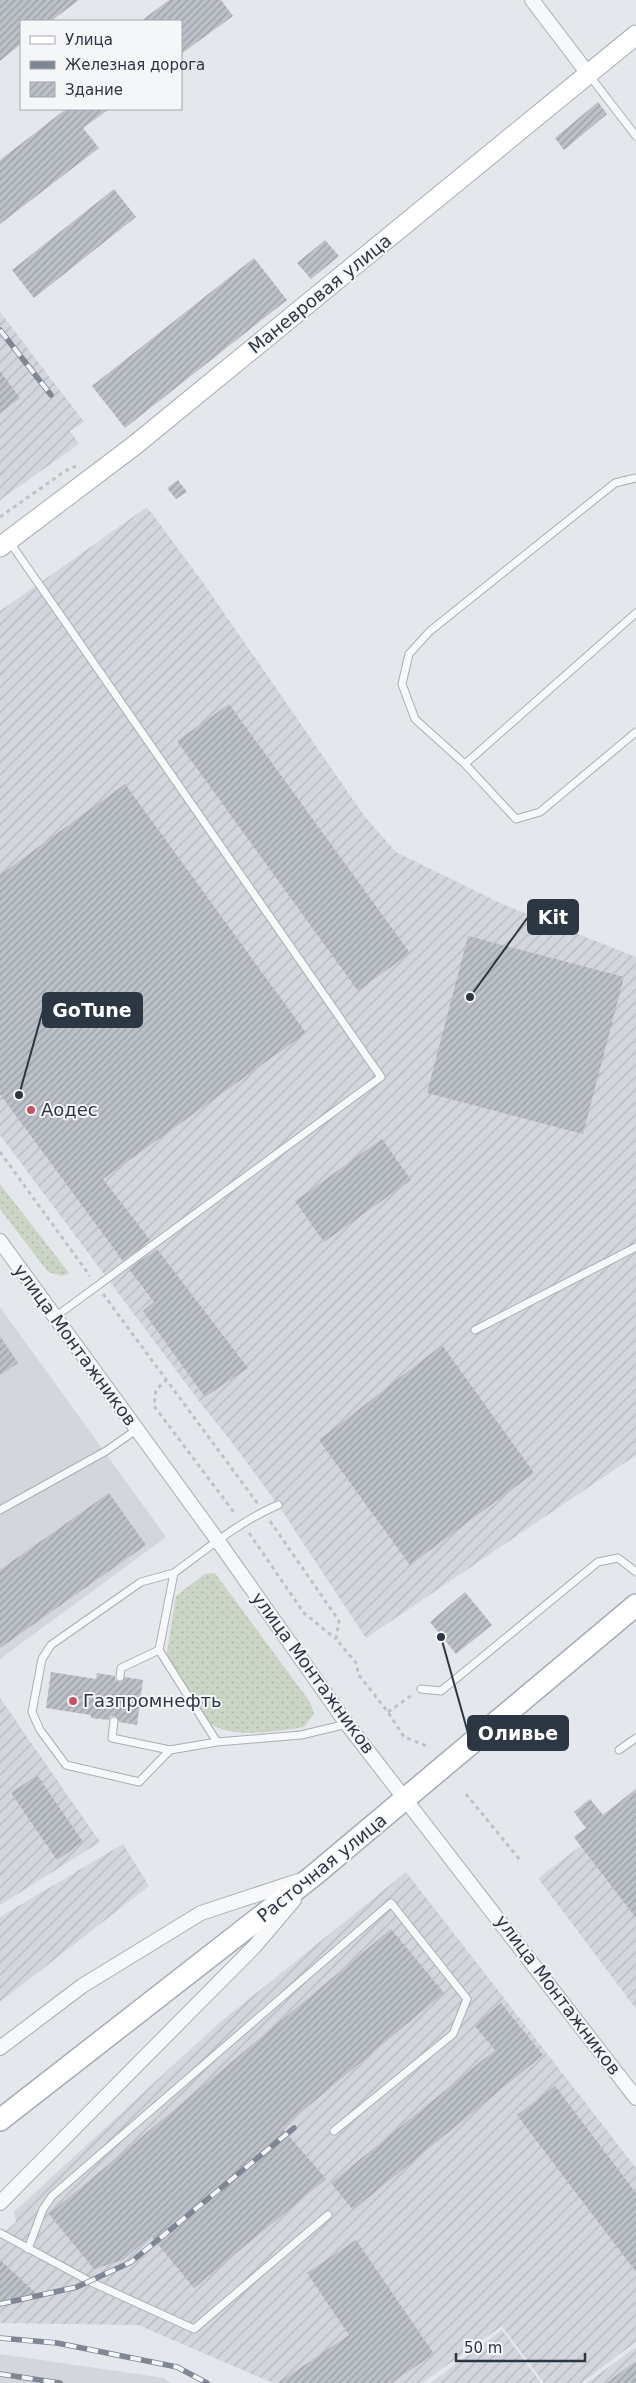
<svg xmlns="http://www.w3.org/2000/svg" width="636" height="2383" viewBox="0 0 636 2383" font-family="'DejaVu Sans',sans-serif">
<defs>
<pattern id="industrial-furrows" width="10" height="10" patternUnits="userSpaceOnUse" patternTransform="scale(1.25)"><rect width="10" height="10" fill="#d3d7dd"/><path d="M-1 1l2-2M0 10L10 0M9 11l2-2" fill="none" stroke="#b5b9bf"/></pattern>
<pattern id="grass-dots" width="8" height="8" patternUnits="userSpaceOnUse" patternTransform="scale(1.25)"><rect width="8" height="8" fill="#cad5c6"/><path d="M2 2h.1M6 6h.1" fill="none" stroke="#aeb7ab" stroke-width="1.8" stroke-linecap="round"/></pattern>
<pattern id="building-hatch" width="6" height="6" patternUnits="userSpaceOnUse" patternTransform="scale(1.25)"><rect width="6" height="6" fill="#bcc1c8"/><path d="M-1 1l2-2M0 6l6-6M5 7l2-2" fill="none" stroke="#999ea4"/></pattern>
</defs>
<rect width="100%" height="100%" fill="#e4e7eb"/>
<!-- built -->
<path fill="#d3d7dd" d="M0 1307 166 1537 0 1659Z
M0 2354 164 2378 171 2383H0Z"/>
<!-- industrial -->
<path fill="url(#industrial-furrows)" d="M0 312 84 422 70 431 79 444 0 500Z
M147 507 202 581 365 817 396 852 500 903 636 957V1455L366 1638 278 1505 234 1445 202 1405 0 1135V611Z
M0 1698 100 1842 0 1905Z
M636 1789V2009L538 1878 581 1846 574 1837 586 1828 574 1812 590 1799 603 1815Z
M123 1844 149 1886 0 2002V1917Z
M406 1872 636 2168V2342L581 2383H544L502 2326 422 2383H273L138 2325 0 2323V2236L16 2222 14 2212 218 2024Z
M502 2330 541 2383H430Z
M636 2347V2383H587Z"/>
<!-- grass -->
<path fill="url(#grass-dots)" d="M0 1184 69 1273 62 1276 48 1272 0 1209Z
M215 1573 310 1702 314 1714 304 1727C279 1731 233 1739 211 1724L166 1658 176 1596 205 1574Z"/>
<!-- building -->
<path fill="url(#building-hatch)" d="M0 0H79L51 21H21V44L0 61Z
M169 0H221L233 16 181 54V21H141Z
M598 102 607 114 564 150 555 138Z
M66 109H109L83 128 99 148 0 224V160Z
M114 189 136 217 34 298 12 270Z
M325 240 339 256 311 279 297 263Z
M254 258 287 300 125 428 92 386Z
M0 371 20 398 0 413Z
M178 480 187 492 176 499 167 488Z
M229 704 410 953 358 991 177 741Z
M125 784 306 1033 103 1179 150 1240 123 1261 0 1094V875Z
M468 936 624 977 583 1134 427 1093Z
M382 1139 411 1180 324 1242 295 1201Z
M157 1249 248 1368 205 1397 143 1311 154 1302 129 1269Z
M0 1336 18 1363 0 1375Z
M442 1345 534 1473 410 1565 319 1440Z
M109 1493 146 1545 0 1648V1570Z
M465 1592 492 1625 456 1654 430 1622Z
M51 1672 96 1679 97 1673 115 1676V1680L120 1682 125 1677 143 1680 137 1725 119 1722 115 1716H111L109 1720 91 1718V1715L46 1708Z
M37 1775 83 1842 57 1860 11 1793Z
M636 1789V1918L574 1837 586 1828 574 1812 590 1799 603 1815Z
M391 1929 444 1993 282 2128 326 2179 194 2288 151 2236 123 2260 94 2269 49 2214Z
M501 2003 543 2055 353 2210 331 2183 495 2050 474 2025Z
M555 2086 636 2193V2272L517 2115Z
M356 2240 434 2354 391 2383H278L349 2335 307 2273Z
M0 2260 37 2294 0 2301Z
M636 2361V2383H606Z"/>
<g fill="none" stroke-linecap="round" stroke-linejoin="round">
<defs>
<path id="lane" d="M589 75 636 136
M636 478 615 483 430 631 409 654 402 684 415 719 465 764 516 819 540 812 636 732
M9 541 381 1077 55 1317
M465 764 636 613
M475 1330 636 1247
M0 1510 106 1451 136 1430
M159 1650 217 1742
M120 1677 121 1668 159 1650 174 1573C207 1549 240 1521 278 1505
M421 1689 441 1691 598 1562 618 1558 636 1572
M114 1721 112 1738 170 1750 217 1742 301 1735 347 1724
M170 1750 139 1782 66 1765 40 1730 32 1712 42 1659 51 1645 141 1582 174 1573
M619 1750 636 1738
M0 2233 91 2282 194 2329 328 2215
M28 2249 43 2209 52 2196 391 1903 467 1999 453 2034 334 2131"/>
<path id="street" d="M532 0 589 75
M0 1241 218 1541 347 1724 636 2098
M0 2048 82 1986 201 1913 298 1881
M0 2203 254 1947 294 1900"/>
<path id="secondary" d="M0 547 135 445 636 35"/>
<path id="primary" d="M0 2120 313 1876 636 1605"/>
</defs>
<!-- lane casing -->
<use href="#lane" stroke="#a9aeb5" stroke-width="9"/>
<!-- street casing -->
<use href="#street" stroke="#a9aeb5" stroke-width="16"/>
<!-- secondary casing -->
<use href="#secondary" stroke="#a9aeb5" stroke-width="21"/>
<!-- primary casing -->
<use href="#primary" stroke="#a4acb6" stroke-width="24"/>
<!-- path -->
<path stroke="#bec2c7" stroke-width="3" stroke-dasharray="4 4" stroke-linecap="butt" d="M0 517 65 471 76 466
M0 1152 90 1276
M103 1294 258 1504
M167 1379 156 1390 154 1406 236 1515
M270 1521 339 1621 336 1639 357 1664 358 1674 388 1712 404 1737 427 1746
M249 1533 304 1613 336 1639
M388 1712 412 1695
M466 1794 520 1860"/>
<!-- lane -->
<use href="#lane" stroke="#f7f8fa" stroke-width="7"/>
<!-- street -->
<use href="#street" stroke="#f7f8fa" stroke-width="14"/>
<!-- secondary -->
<use href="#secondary" stroke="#fff" stroke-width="19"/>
<!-- primary -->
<use href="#primary" stroke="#fff" stroke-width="21"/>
<defs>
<path id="rail" d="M0 330 51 395
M0 2304 77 2287 131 2262 294 2128
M0 2338 57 2343 177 2367 207 2383
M0 2374 60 2383"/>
</defs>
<!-- rail casing -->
<use href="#rail" stroke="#7f8794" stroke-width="5.5"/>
<!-- rail -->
<use href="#rail" stroke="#f4f6f8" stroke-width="4" stroke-dasharray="11" stroke-linecap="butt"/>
</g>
<!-- markers -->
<g fill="#c75268" stroke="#f4f6f8" stroke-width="2">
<circle cx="31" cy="1110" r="5"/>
<circle cx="73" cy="1701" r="5"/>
</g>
<g text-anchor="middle" stroke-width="4" stroke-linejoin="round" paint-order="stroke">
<!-- street labels -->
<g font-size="18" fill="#2d3643" stroke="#f4f6f8">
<text transform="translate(320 294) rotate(-39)" y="6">Маневровая улица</text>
<text transform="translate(75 1345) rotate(54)" y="6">улица Монтажников</text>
<text transform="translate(313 1673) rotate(54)" y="6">улица Монтажников</text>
<text transform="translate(322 1868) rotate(-39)" y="6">Расточная улица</text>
<text transform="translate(558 1995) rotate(53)" y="6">улица Монтажников</text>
</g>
<!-- poi labels -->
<g font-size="18" fill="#2d3643" stroke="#f4f6f8" text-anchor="start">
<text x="41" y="1116">Аодес</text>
<text x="83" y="1707">Газпромнефть</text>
</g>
</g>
<!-- callouts -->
<path fill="none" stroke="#2d3643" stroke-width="2" d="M470 997L528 917M19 1095L43 1010M441 1637L468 1733"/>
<g fill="#2d3643" stroke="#f4f6f8" stroke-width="2">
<circle cx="470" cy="997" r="5"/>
<circle cx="19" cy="1095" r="5"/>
<circle cx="441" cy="1637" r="5"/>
</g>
<g fill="#2d3643" stroke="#2d3643" stroke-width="2">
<rect x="528" y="900" width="50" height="34" rx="5"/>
<rect x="43" y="993" width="99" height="34" rx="5"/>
<rect x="468" y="1716" width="100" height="34" rx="5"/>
</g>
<g font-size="19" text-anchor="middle" font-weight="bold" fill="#fff">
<text x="553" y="924">Kit</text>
<text x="92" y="1017">GoTune</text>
<text x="518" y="1740">Оливье</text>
</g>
<!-- legend -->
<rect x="20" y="20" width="162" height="90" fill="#f4f6f8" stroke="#a4a9b0"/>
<rect x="30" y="36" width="25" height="8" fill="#ffffff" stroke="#a4a9b0"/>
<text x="65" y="45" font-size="15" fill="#2d3643">Улица</text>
<rect x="30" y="61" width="25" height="8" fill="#7f8794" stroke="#a4a9b0"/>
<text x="65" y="70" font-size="15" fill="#2d3643">Железная дорога</text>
<rect x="30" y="82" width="25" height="15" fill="url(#building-hatch)" stroke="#a4a9b0"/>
<text x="65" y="95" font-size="15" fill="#2d3643">Здание</text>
<!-- scale -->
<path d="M456 2353v8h129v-8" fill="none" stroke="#2d3643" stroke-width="2.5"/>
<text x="464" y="2353" font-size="15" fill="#2d3643" stroke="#f4f6f8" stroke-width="4" paint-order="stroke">50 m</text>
</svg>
